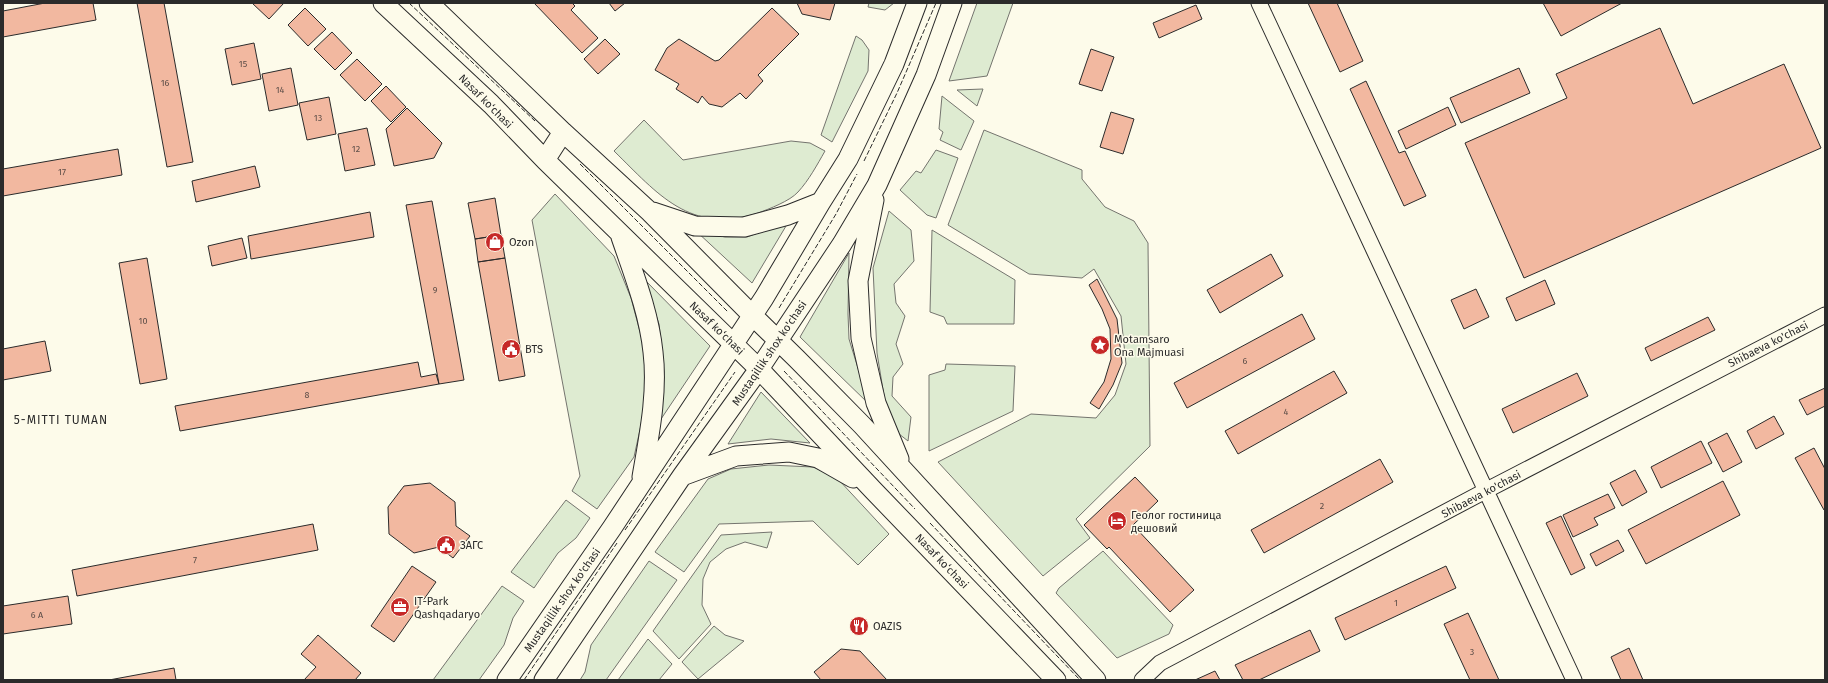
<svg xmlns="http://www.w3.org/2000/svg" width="1828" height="683" viewBox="0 0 1828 683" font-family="'Fira Sans',sans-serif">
<rect width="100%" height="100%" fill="#fdfbea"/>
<!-- green -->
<path fill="#deebd1" stroke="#74746e" d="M869 3H894L885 10 868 7Z
M977 3H1013L987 76 949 81Z
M856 36 862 40 869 50 868 71 832 142 821 135Z
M983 89 977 106 957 90Z
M942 96 974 121 961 150 940 140 943 132 939 129Z
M644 120 683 160 791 141 810 143 825 151C817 165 809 180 798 192 790 201 769 209 758 213 690 235 658 194 614 151Z
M984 130 1082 170V179L1105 207 1134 221 1148 243 1150 446 1076 519 1090 538 1043 576 938 462 1031 414 1096 418 1115 395 1126 364 1121 316 1094 269 1082 278 1029 274 948 225Z
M936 150 958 158 936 218 927 215 900 190 916 171 921 173Z
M555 194 614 256 631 298 643 343 647 384 641 425 634 457 597 509 572 491 580 476 532 220Z
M889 211 911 230 914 261 894 284 896 303 905 316 896 344 903 364 893 377 892 396 911 417 908 441 894 430 886 408 877 353 873 268Z
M789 221 752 283 696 231 725 237H747Z
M932 230 1015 280 1014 324H947L944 317 930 312Z
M849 253 848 314 849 339 869 404 800 337Z
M644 279 710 346 657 425 664 372 659 324Z
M946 364 1015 366 1013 411 929 451V375L945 370Z
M761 392 810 443 771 439 728 444Z
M769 465 813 467 838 479 889 534 858 565 813 521 719 524 684 572 655 552 708 479 731 469Z
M566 500 590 518 576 538 558 553 534 588 511 572Z
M772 532 767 548 745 542 726 549 710 562 703 579 702 605 711 624 679 659 653 631 721 535Z
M1103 551 1173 625 1169 634 1117 658 1056 593 1059 588Z
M649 561 677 580 606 680H580L585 672 591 645Z
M502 586 524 601 513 618 504 645 479 680H433Z
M714 626 725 635 744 641 698 679 682 662Z
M648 639 672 664 659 680H618Z"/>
<!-- building -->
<path fill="#f2b8a0" stroke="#2b2b2b" d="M45 3H93L96 20 3 37V11Z
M137 3H164L193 162 167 167Z
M252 3H284L269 19Z
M534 3H572L575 6 571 10 598 38 582 53Z
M609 3H625L615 11Z
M797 3H835L830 20 802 14Z
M1308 3H1337L1363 61 1340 72Z
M1543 3H1622L1561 36Z
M1196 5 1202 19 1159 38 1153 23Z
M305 8 326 29 308 46 288 25Z
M772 8 799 34 758 75 763 81 746 99 740 93 722 107 709 104 702 96 698 103 676 89 679 84 655 70 667 48 679 39 715 61 719 60Z
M1660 28 1693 104 1784 64 1821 148 1524 278 1465 143 1567 98 1556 74Z
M332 32 352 53 335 70 314 49Z
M605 39 620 54 598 74 584 59Z
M254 43 261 79 232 85 225 49Z
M1091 49 1114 57 1102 91 1079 84Z
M357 59 382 84 365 101 340 75Z
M291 68 298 105 269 111 262 74Z
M1519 68 1530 93 1461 123 1450 98Z
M1366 81 1399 153 1405 151 1426 196 1404 206 1350 89Z
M386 86 406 107 391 122 371 101Z
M329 97 336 134 307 140 299 103Z
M1448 107 1456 125 1406 149 1398 131Z
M407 108 442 143 434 158 394 166 386 129Z
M1111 112 1134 119 1123 154 1100 147Z
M367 128 375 165 345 171 338 134Z
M118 149 122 175 3 196V169Z
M255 166 260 187 196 202 192 181Z
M495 198 501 235 475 239 468 203Z
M432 201 464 380 439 384 406 205Z
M370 212 374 237 251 259 248 236Z
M501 235 505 258 478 262 475 239Z
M242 238 247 258 212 266 208 246Z
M1271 254 1283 276 1220 313 1207 290Z
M147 258 167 379 140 384 119 263Z
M505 258 525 376 499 381 478 262Z
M1097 279 1117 319 1122 363 1113 385 1099 409 1090 403 1104 382 1111 359 1110 329 1102 309 1089 285Z
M1545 280 1555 304 1516 321 1506 298Z
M1476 289 1489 317 1464 329 1451 300Z
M1302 314 1315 339 1187 408 1174 383Z
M1708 317 1715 330 1651 361 1645 348Z
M45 341 51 371 3 380V349Z
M418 362 421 377 436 374 439 384 180 431 175 406Z
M1334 371 1347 393 1238 454 1225 431Z
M1577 373 1588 396 1513 433 1502 409Z
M1825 388V406L1807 415 1799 400Z
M1774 416 1784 434 1756 449 1747 431Z
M1727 433 1742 462 1723 472 1708 443Z
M1701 441 1712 463 1661 488 1651 467Z
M1814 448 1825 469V509L1824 510 1795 458Z
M1380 459 1393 482 1264 553 1251 530Z
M1635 470 1647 492 1622 506 1610 483Z
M1135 477 1158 501 1133 525 1194 590 1170 612 1109 547 1107 549 1084 525Z
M1723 481 1740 515 1646 564 1628 530Z
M430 483 455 502 456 526 470 536 453 558 439 547 414 553 389 534 388 507 404 486Z
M1608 494 1615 508 1594 518 1598 525 1573 537 1563 515Z
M1561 516 1585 568 1571 575 1546 523Z
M313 524 318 550 77 596 72 570Z
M1618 540 1624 551 1596 566 1590 554Z
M412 566 436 582 394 642 371 626Z
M1446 566 1456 588 1345 640 1335 618Z
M68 596 72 624 3 634V606Z
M1468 613 1499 680H1470L1444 624Z
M1310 630 1320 651 1259 680H1243L1235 665Z
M318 635 361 673 355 680H304L316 667 301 654Z
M1629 648 1643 680H1621L1611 657Z
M841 649 860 651 887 680H821L814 672Z
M174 668 176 680H109Z
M1215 671 1220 680H1195Z"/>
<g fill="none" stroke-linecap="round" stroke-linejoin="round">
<defs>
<path id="minor" d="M1259 3 1574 680
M1142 680 1160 663 1487 490 1825 315"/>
<path id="major" d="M383 3 491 104 545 160 759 369 873 490 1056 680
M429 3 563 132 650 212 753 316 797 359 862 425 1096 680
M545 160 563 132
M874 200 858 281 861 338 876 403 899 459
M653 212 695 226 744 227 788 215 821 202
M621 237C634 275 649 313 653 352 658 393 649 436 642 477
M682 476 736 456 789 452 818 458 853 478
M507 680 612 528 764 298 821 202 848 159 894 64 917 3
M544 680 682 476 759 369 842 244 877 185 926 75 952 3"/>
</defs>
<!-- minor casing -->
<use href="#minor" stroke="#2b2b2b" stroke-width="17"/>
<!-- major casing -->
<use href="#major" stroke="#2b2b2b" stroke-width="21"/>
<!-- minor -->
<use href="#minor" stroke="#fdfbea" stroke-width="15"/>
<!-- major -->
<use href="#major" stroke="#fdfbea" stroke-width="19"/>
<!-- fence -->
<path stroke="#2b2b2b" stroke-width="1" stroke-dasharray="5 2" stroke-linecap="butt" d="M409 3 535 121
M864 161 897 93 936 3
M580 164 728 312
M779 308 836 214 857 174
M784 371 915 509
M930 523 1080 680
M625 530 735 372
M524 680 617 543"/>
</g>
<!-- icons -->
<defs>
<symbol id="shop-disc" viewBox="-11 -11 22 22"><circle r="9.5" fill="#c62828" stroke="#fdfbea"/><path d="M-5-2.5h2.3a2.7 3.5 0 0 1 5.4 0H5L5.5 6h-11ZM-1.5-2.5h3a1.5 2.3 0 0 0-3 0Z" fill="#fff"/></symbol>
<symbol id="sight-disc" viewBox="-11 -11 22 22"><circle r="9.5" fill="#c62828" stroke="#fdfbea"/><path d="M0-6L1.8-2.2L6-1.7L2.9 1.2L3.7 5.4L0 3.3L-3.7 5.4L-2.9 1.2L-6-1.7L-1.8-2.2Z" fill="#fff"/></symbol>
<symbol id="civic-disc" viewBox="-11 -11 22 22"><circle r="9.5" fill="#c62828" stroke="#fdfbea"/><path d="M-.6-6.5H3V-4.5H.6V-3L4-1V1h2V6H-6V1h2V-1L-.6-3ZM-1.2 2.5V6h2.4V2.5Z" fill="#fff"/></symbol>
<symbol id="hotel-disc" viewBox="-11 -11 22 22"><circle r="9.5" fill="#c62828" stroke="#fdfbea"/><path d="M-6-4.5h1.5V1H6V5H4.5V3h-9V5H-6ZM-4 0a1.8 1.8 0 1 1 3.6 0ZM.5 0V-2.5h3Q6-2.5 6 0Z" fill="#fff"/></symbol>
<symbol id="office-disc" viewBox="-11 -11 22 22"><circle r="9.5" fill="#c62828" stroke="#fdfbea"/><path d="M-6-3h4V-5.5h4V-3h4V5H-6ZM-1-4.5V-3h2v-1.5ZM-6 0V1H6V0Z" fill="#fff"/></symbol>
<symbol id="restaurant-disc" viewBox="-11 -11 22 22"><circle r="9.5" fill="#c62828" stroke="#fdfbea"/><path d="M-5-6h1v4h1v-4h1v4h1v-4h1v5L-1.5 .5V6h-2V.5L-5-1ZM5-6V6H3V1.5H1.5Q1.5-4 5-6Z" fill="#fff"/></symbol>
</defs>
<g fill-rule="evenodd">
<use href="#shop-disc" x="484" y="231" width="22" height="22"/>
<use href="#sight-disc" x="1089" y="334" width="22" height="22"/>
<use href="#civic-disc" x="500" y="338" width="22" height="22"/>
<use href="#hotel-disc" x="1106" y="510" width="22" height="22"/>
<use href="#civic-disc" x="435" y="534" width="22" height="22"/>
<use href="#office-disc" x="389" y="596" width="22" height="22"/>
<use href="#restaurant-disc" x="848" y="615" width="22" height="22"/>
</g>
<g text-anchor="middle" stroke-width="3" stroke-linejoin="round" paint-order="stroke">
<!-- number labels -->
<g font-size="9" fill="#5d4e48">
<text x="243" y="67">15</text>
<text x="165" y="86">16</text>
<text x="280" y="93">14</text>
<text x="318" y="121">13</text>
<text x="356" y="152">12</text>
<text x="62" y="175">17</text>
<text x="435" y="293">9</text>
<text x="143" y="324">10</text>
<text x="1245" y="364">6</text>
<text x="307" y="398">8</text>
<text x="1286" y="415">4</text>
<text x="1322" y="509">2</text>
<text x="195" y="563">7</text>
<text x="1396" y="606">1</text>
<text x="37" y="618">6 А</text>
<text x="1472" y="655">3</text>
</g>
<!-- street labels -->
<g font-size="11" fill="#2b2b2b" stroke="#fdfbea">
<text transform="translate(486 101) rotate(45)" y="4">Nasaf ko‘chasi</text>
<text transform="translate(717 328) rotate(44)" y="4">Nasaf ko‘chasi</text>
<text transform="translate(1768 344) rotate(-27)" y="4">Shibaeva ko'chasi</text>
<text transform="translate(769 353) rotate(-56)" y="4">Mustaqillik shox ko'chasi</text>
<text transform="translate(1481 494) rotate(-28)" y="4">Shibaeva ko'chasi</text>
<text transform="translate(942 561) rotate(46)" y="4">Nasaf ko‘chasi</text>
<text transform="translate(562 600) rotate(-55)" y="4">Mustaqillik shox ko'chasi</text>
</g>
<!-- poi labels -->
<g font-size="11" fill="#2b2b2b" stroke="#fdfbea" text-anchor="start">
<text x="509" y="246">Ozon</text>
<text x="1114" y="343">Motamsaro<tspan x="1114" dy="13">Ona Majmuasi</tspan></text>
<text x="525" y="353">BTS</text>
<text x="1131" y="519">Геолог гостиница<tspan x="1131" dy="13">дешовий</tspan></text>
<text x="460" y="549">ЗАГС</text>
<text x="414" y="605">IT-Park<tspan x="414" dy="13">Qashqadaryo</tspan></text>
<text x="873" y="630">OAZIS</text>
</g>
<!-- neighbourhood labels -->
<g font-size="12" letter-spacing="1" fill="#2b2b2b" stroke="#fdfbea">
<text x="61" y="424">5-MITTI TUMAN</text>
</g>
</g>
<!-- border -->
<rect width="1828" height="683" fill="none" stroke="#2b2b2b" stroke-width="8"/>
</svg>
